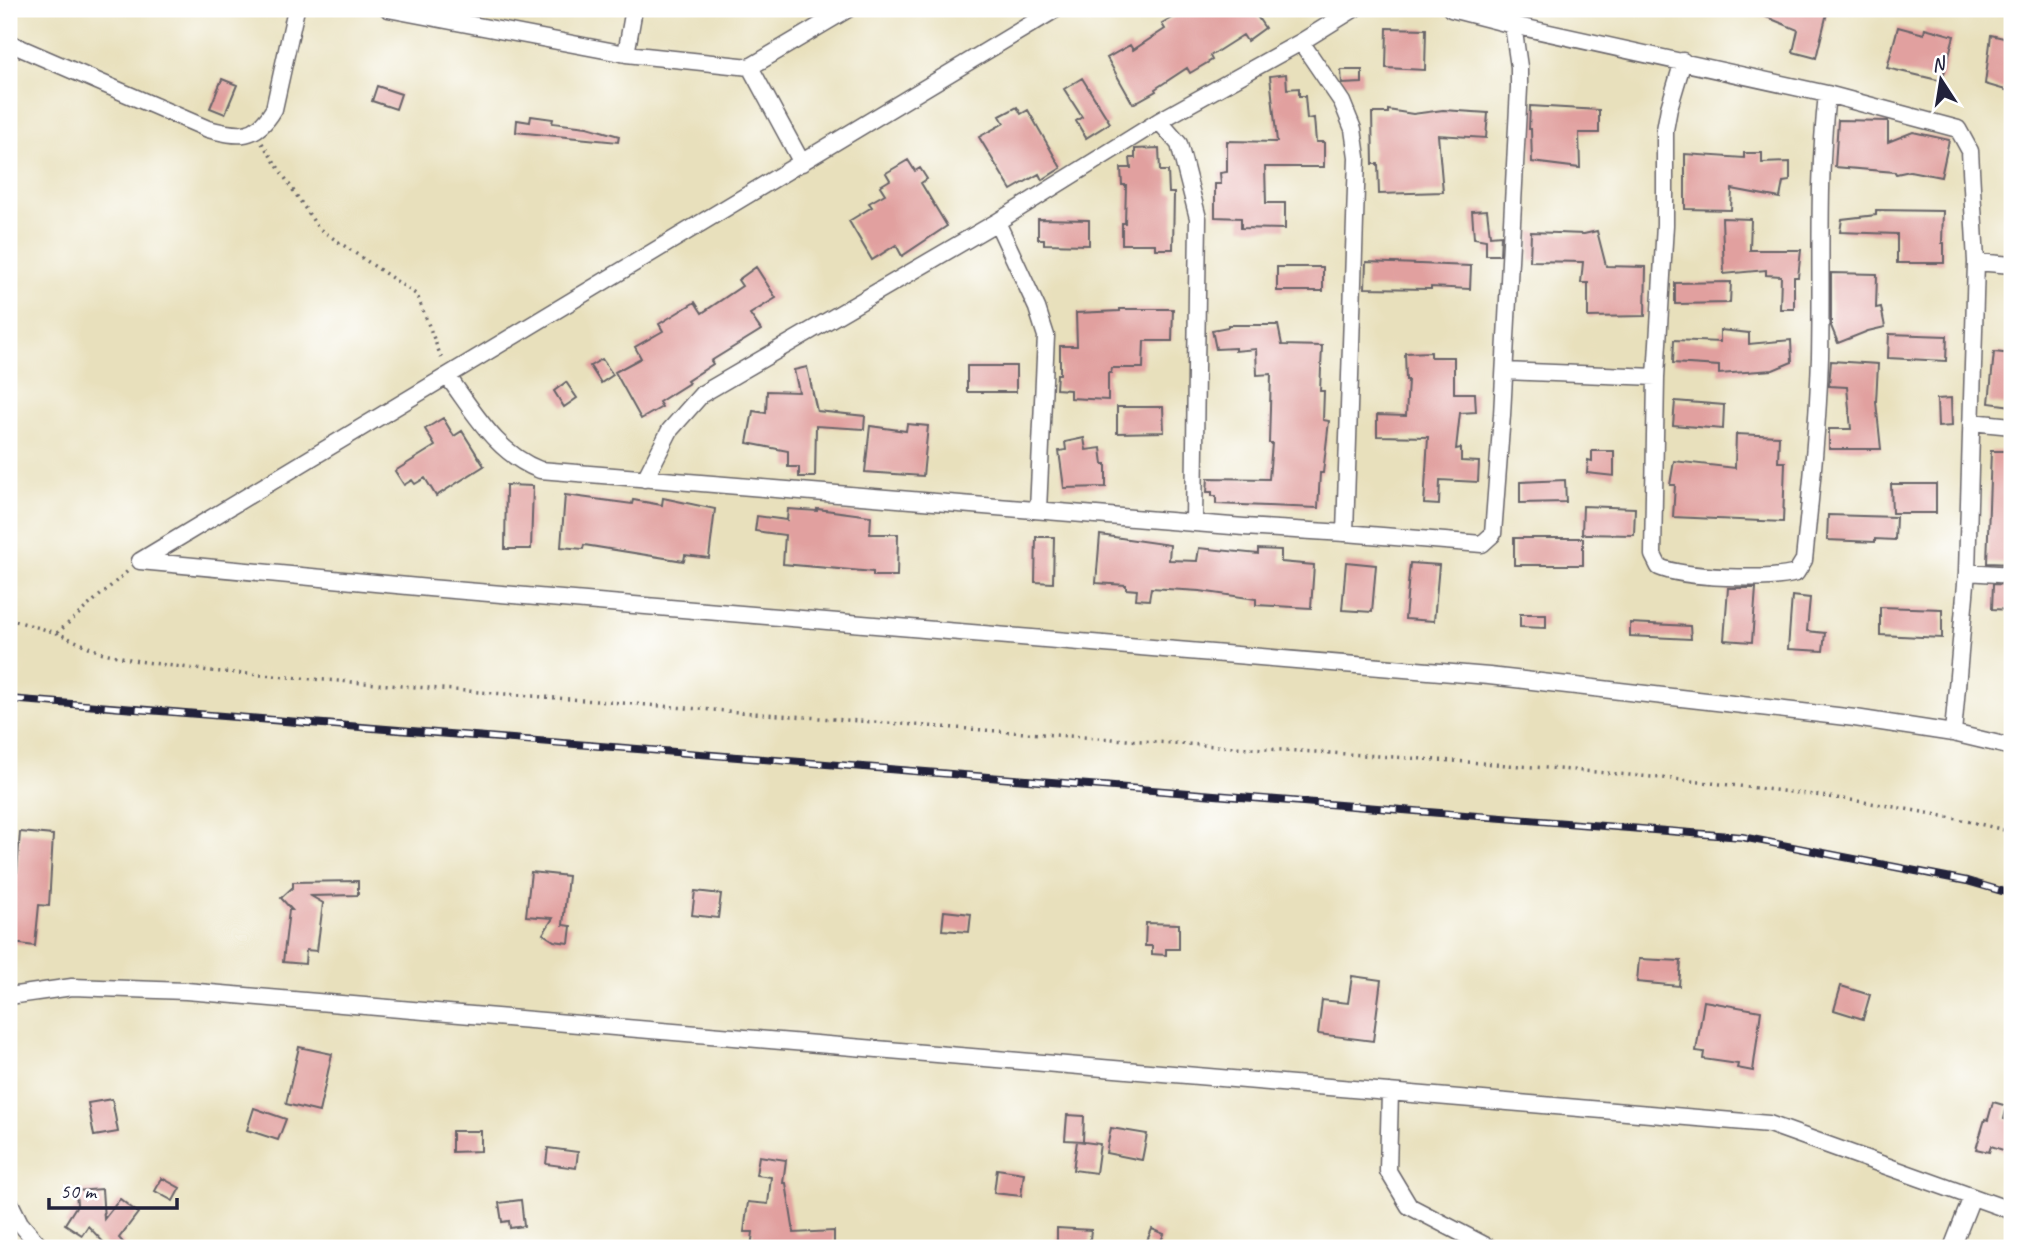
<svg xmlns="http://www.w3.org/2000/svg" width="2021" height="1257" viewBox="0 0 2021 1257" font-family="Caveat,sans-serif">
<rect width="100%" height="100%" fill="#fff"/>
<filter id="ink" filterUnits="userSpaceOnUse"><feTurbulence type="fractalNoise" baseFrequency=".0143" numOctaves="2"/><feDisplacementMap in="SourceGraphic" scale="14" xChannelSelector="R" yChannelSelector="G"/><feConvolveMatrix kernelMatrix="1 2 1 2 8 2 1 2 1" color-interpolation-filters="sRGB"/></filter>
<filter id="wash" filterUnits="userSpaceOnUse"><feTurbulence type="fractalNoise" baseFrequency=".00686" numOctaves="4" result="noise"/><feDisplacementMap in="SourceGraphic" scale="28" xChannelSelector="R" yChannelSelector="G"/><feGaussianBlur stdDeviation="1.57" result="paint"/><feColorMatrix in="noise" values="0 0 0 0 0 0 0 0 0 0 0 0 0 0 0 0 0 1.4 0 .05"/><feComposite in="paint" operator="in"/></filter>
<g filter="url(#wash)">
<rect width="100%" height="100%" fill="#e8e0bc"/>
<g id="blocks">
<!-- building -->
<path fill="#e1a09f" d="M1188 9H1252L1265 28 1247 41 1243 35 1210 56 1212 60 1190 73 1187 68 1155 89 1156 91 1133 104 1107 58 1130 45 1133 50 1165 29 1162 24Z
M1747 9H1828L1816 58 1793 52 1798 30Z
M1898 27 1924 34 1925 28 1954 36 1942 81 1887 68Z
M1387 28 1426 29 1425 70 1386 68Z
M1991 35 2012 40V92L1985 84Z
M1341 70H1362V83L1342 84Z
M1286 74 1287 89 1299 88V96H1305L1307 119 1314 118 1316 142H1324V167H1265L1266 203H1285V229L1241 228V218L1215 217V184H1221L1220 173 1227 172V141L1277 142 1270 76Z
M1082 78 1110 123 1086 138 1076 121 1082 117 1064 89Z
M222 79 237 85 225 114 210 108Z
M377 86 401 94 396 109 372 101Z
M1530 106 1599 110V133H1579L1580 168 1532 162 1531 129H1529Z
M1017 107 1021 114 1028 110 1061 168 1042 180 1039 174 1011 190 979 137 1004 123 1000 116Z
M1388 110 1413 114 1443 110 1488 113 1486 138 1438 135 1443 192 1379 194 1378 164H1373L1372 113H1388Z
M531 116 553 119 552 123 587 127 619 136 618 142 516 132 517 120 530 122Z
M1838 120 1888 121V142L1913 132 1949 140 1941 177 1910 171 1896 174 1895 172 1835 167Z
M1159 148 1160 171H1168L1169 193H1174L1173 249H1155V244H1122V223H1125L1126 185H1122L1121 168H1131L1130 158H1135V149Z
M1744 153H1762V163L1790 162V181L1783 182 1780 198 1732 189 1731 210 1685 209V154L1744 158Z
M908 160 915 171 920 168 927 179 921 183 947 226 902 256 896 245 872 260 849 221 872 207 869 203 885 194 880 186 890 180 886 173Z
M1487 210 1490 236 1501 235 1500 255H1486V240L1474 238 1472 211Z
M1876 210 1943 211 1942 243H1944V263H1897V234L1840 232 1842 219 1876 215Z
M1722 218 1751 219 1750 250H1801L1798 277H1794V309H1780L1781 276 1766 275V270L1724 274Z
M1038 219 1089 220V245L1044 244V239H1038Z
M1597 231 1606 266 1646 267 1645 316 1588 317V283H1581L1583 262 1530 261 1531 232 1584 234Z
M1366 262 1471 266 1470 289 1431 287V289L1365 288Z
M756 267 776 298 750 314 761 330 711 361 713 364 687 381 689 383 659 402 662 407 641 419 615 372 641 358 635 347 663 331 659 324 695 302 702 313 742 286 738 280Z
M1277 267H1323V291H1277Z
M1831 273 1877 274 1876 308 1881 307 1885 327 1868 331 1838 343 1831 326Z
M1731 282 1730 303 1675 304V283Z
M1120 309H1173L1172 341H1144L1143 368H1112L1111 373H1108V400L1070 398V390L1056 389 1057 374H1060V346H1077L1076 313 1120 311Z
M1228 325H1278L1282 345 1322 346 1320 391H1324L1323 420 1329 421 1323 473H1320L1318 508 1216 504V496H1212V492H1207L1208 478 1269 479 1272 443H1269L1271 374 1257 375 1256 349 1235 351V348L1216 349 1212 330 1228 327Z
M1720 330 1749 333V344L1791 340 1792 362 1773 370 1719 374V366L1673 363 1674 340 1720 342Z
M1889 334 1947 336 1946 361 1888 358Z
M1431 352V357H1454V393H1475L1476 412 1460 413 1456 449 1461 448V461L1479 462 1478 482 1440 480 1439 505 1424 504 1428 437 1377 436V415L1406 416 1408 380H1406L1405 353Z
M1994 352 2012 354V406L1989 403Z
M602 359 613 375 601 383 590 366Z
M1831 361 1878 364 1876 402 1881 449H1829V429H1851L1847 387 1829 386Z
M967 366H1016V392H967Z
M807 367 817 411 865 416 864 429 816 426 815 477H799V467H788V451L747 443 753 411 766 413 767 391 799 392 794 370Z
M566 382 577 398 564 407 554 391Z
M1951 398 1952 426 1938 427 1937 399Z
M1675 401 1724 405 1723 429 1673 425Z
M1117 407H1163L1164 432 1117 433Z
M443 418 454 436 462 431 484 466 436 496 425 478 415 484 412 480 404 485 395 471 435 446 425 429Z
M907 424 928 426 923 476 865 472 870 426 906 431Z
M1736 434 1779 436 1778 462H1785L1783 522 1673 517 1675 485H1670L1674 461 1735 468Z
M1084 438 1086 450 1101 448 1103 464H1106V487L1064 488 1059 451 1066 450 1065 442Z
M1592 451H1614V476L1587 473 1588 460 1592 461Z
M1991 451H2012V564L1987 563Z
M1565 480 1566 502 1520 503V482Z
M1891 484H1936V513H1892Z
M506 485 533 486 531 549H505Z
M565 495 632 504 633 500 662 505 663 498 715 509 709 558 685 555 684 561 584 545 583 549 561 547Z
M1583 506 1635 508 1634 535 1582 534Z
M788 509 817 511V509L871 516 870 534H898L897 576H873V572L783 564 785 535 755 531 757 516 787 520Z
M1828 515 1896 517 1895 540 1875 539V542L1827 540Z
M1100 535 1170 545 1169 560 1197 561 1199 548 1258 554V549L1281 550V562L1314 565 1311 608 1256 605V599L1200 591 1151 588 1149 600 1136 599 1137 590 1126 589V585L1096 583Z
M1036 537H1054L1053 583 1035 582Z
M1514 538H1583V565H1514Z
M1346 562 1376 565 1372 612 1342 610Z
M1410 563 1439 565 1434 621 1405 619Z
M1993 584 2012 585V610L1992 609Z
M1728 588H1756L1752 642 1724 640Z
M1792 596 1810 598 1807 631 1825 633 1823 651 1788 649Z
M1880 607 1942 609V638L1880 635Z
M1520 614H1546V628L1520 627Z
M1630 623 1690 626 1691 639 1630 636Z
M20 832 53 835 49 906 39 905 35 946 13 943V937H9V872H17Z
M531 872 568 876 563 925 571 926 569 943 554 941 543 934 553 918 526 916Z
M358 881V895L311 896 323 903 317 951 306 950 305 964 283 962 289 910H292L281 898 293 887V882Z
M695 891 721 894 718 918 692 915Z
M944 911 971 914 969 932 942 930Z
M1146 923 1179 924V949H1166V955L1152 954V946H1145Z
M1639 959 1681 961 1679 986 1637 982Z
M1352 976 1381 980 1373 1041 1318 1034 1322 1000 1348 1003Z
M1841 986 1870 995 1863 1019 1834 1010Z
M1704 1001 1761 1011 1753 1071 1737 1068 1738 1064 1703 1059 1704 1052 1696 1051Z
M299 1047 332 1054 319 1112 286 1104Z
M112 1099 118 1132 94 1136 88 1103Z
M1993 1102 2007 1106 2004 1119 2012 1121V1125L2006 1151 1991 1146 1989 1152 1976 1149 1985 1119 1988 1120Z
M254 1108 286 1119 278 1140 247 1130Z
M1067 1115 1084 1116 1083 1141 1065 1140Z
M1111 1128 1147 1134 1142 1160 1106 1153Z
M452 1131H481V1151L452 1152Z
M1077 1141 1100 1144 1096 1173 1073 1170Z
M548 1148 578 1152 576 1168 546 1164Z
M759 1156 786 1160 783 1183H786L794 1233 834 1231V1248H751L753 1232H744L748 1202 768 1204 771 1177 756 1175Z
M997 1169 1024 1173 1021 1196 994 1193Z
M162 1178 180 1188 173 1201 155 1191Z
M102 1189 104 1219 120 1199 138 1213 119 1238 128 1248H109L88 1226 82 1235 65 1224 77 1205 76 1191Z
M521 1200 524 1226 510 1228 509 1221 502 1222 499 1203Z
M1057 1228 1091 1230 1089 1248H1057Z
M1152 1229 1164 1234 1158 1248 1146 1243Z"/>
</g>
</g>
<g filter="url(#ink)">
<use href="#blocks" fill-opacity="0" stroke="#676468" stroke-width="2"/>
<g fill="none" stroke-linecap="round" stroke-linejoin="round">
<defs>
<path id="street" d="M388 9 626 54 750 67 848 9
M1451 9 1513 25 1827 94 1958 129 1970 151 1976 262 1967 572 1953 733
M1301 42 1342 102 1353 129 1357 157 1345 533
M9 43 208 129C239 137 256 140 274 109L296 9
M626 54 634 9
M750 67 802 163
M1159 121 1179 144 1198 218 1194 522
M997 222 1037 308 1046 336 1038 510
M1976 262 2012 265
M1505 371 1656 377 1665 225V130L1669 108 1683 61
M448 377C475 413 496 453 540 470L1244 527 1345 533 1482 544 1493 534 1502 415 1519 88V67L1513 25
M1656 377 1653 555 1659 567C1684 578 1769 581 1796 573L1804 560C1811 492 1818 424 1820 357 1822 269 1817 182 1827 94
M1971 422 2012 426
M645 479 670 430 702 394 997 222 1159 121 1301 42 1354 9
M140 561 429 588 1489 676 1855 718 1953 733 2012 747
M140 561 1056 9
M1967 572 2012 575
M9 996 72 987 186 991 1769 1124 2012 1211
M1390 1092 1388 1171 1409 1206 1490 1248
M9 1201 20 1223 41 1248
M1952 1248 1972 1197"/>
</defs>
<!-- street casing -->
<use href="#street" stroke="#676468" stroke-width="19"/>
<!-- path -->
<path stroke="#676468" stroke-width="3.5" stroke-dasharray="2 5" stroke-linecap="butt" d="M262 143 318 228 417 295 443 362
M9 619 57 633 100 652 138 661 210 671C545 697 881 724 1217 746 1366 755 1514 764 1662 778 1780 790 1897 802 2012 832
M57 633 129 570"/>
<!-- street -->
<use href="#street" stroke="#fff" stroke-width="16"/>
<defs>
<path id="rail" d="M9 699 1742 837 1967 881 2012 894"/>
</defs>
<!-- rail casing -->
<use href="#rail" stroke="#22223b" stroke-width="8"/>
<!-- rail -->
<use href="#rail" stroke="#fff" stroke-width="5" stroke-dasharray="16" stroke-linecap="butt"/>
</g>
</g>
<!-- margin -->
<rect width="2021" height="1257" fill="none" stroke="#fff" stroke-width="35"/>
<!-- north arrow -->
<g transform="translate(1941 80) rotate(348)" stroke="#ffffff" stroke-width="5" paint-order="stroke">
<path d="M0-5L12 26L0 18L-12 26Z" fill="#22223b"/>
<text y="-10" font-size="19" font-weight="bold" text-anchor="middle" fill="#22223b">N</text>
</g>
<!-- scale -->
<path d="M49 1198v10h128v-10" fill="none" stroke="#22223b" stroke-width="3.5"/>
<text x="60" y="1198" font-size="21" fill="#22223b" stroke="#ffffff" stroke-width="5" paint-order="stroke">50 m</text>
</svg>
